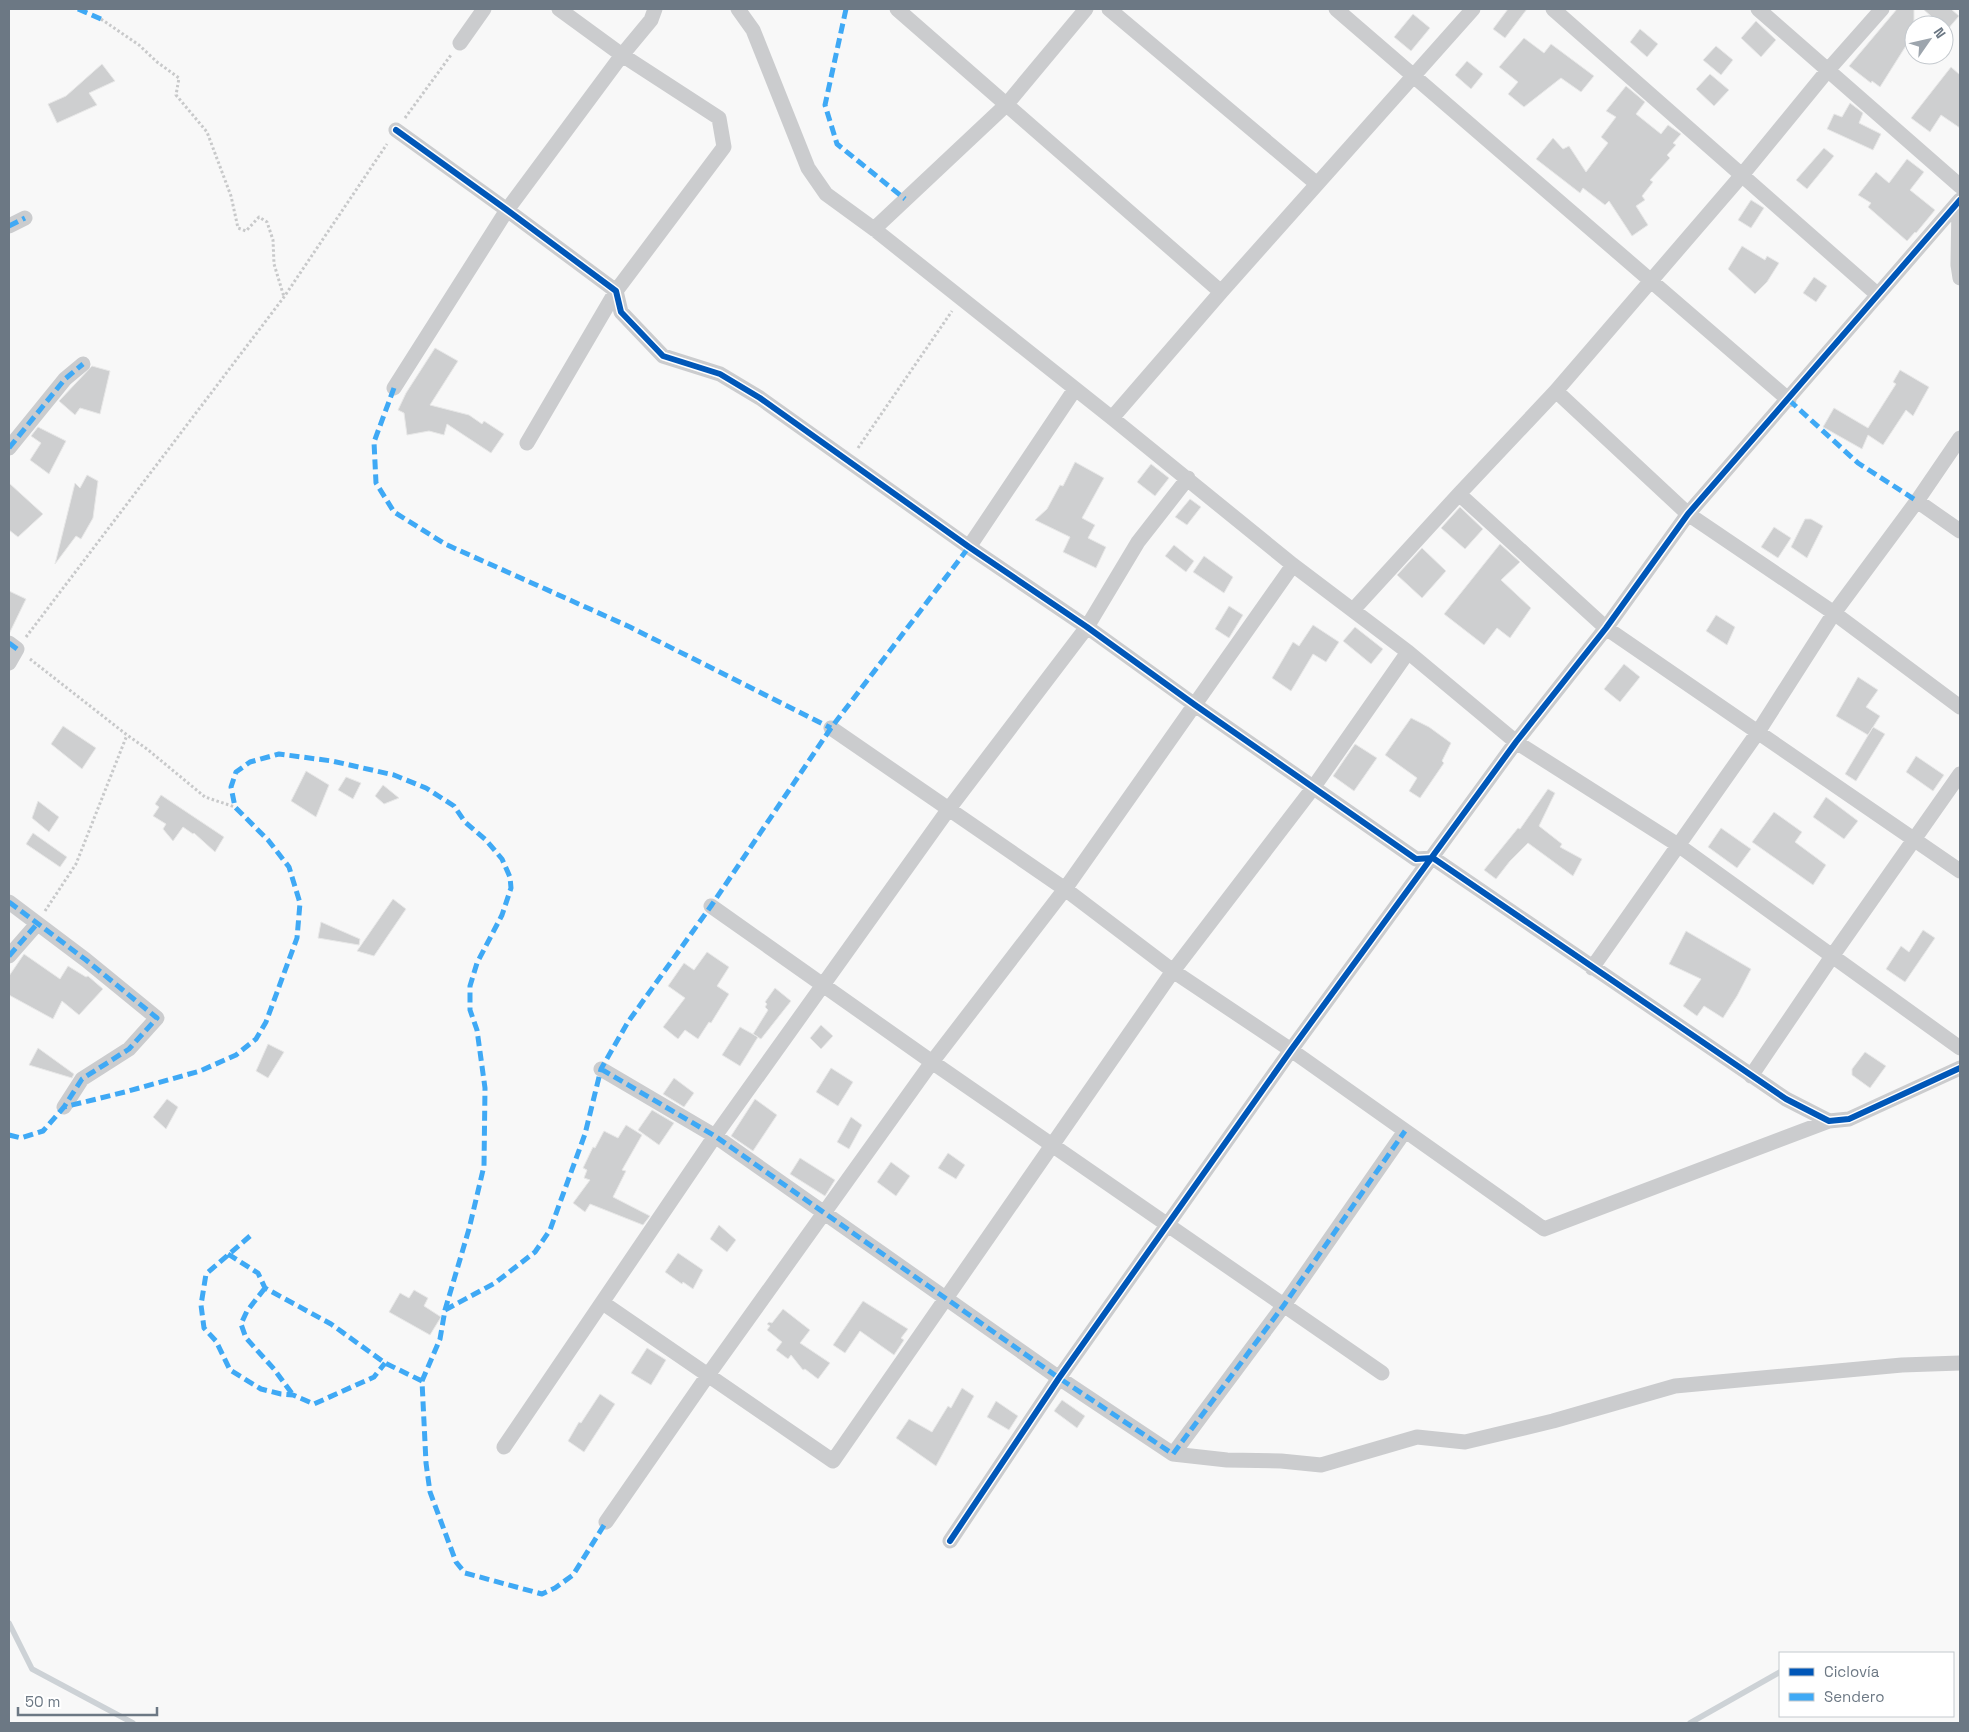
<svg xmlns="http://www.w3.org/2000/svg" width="1969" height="1732" viewBox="0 0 1969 1732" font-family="'Space Grotesk',sans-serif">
<rect width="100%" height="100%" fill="#f8f8f8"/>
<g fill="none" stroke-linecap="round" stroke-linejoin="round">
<!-- stream -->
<path stroke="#cdd2d6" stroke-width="5.5" d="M9 1623 32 1669 133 1723
M1690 1723 1780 1672"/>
</g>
<!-- building -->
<path fill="#cecfd0" stroke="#e8e8e8" d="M1508 9H1527L1505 38 1493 29Z
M1897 9H1914V33L1880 87 1872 81 1871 83 1849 66Z
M1923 9H1951L1959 16 1947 30 1944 25H1941Z
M1413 14 1430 28 1411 51 1394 37Z
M1756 21 1776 40 1761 57 1741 38Z
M1640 29 1658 44 1647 57 1630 42Z
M1524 38 1544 53 1551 44 1594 76 1581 92 1561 78 1524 107 1508 94 1518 82 1499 67Z
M1716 46 1733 60 1721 75 1703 60Z
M1467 61 1483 74 1471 89 1455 75Z
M102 64 115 81 89 93 97 105 57 123 48 104 66 96Z
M1951 67 1960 75V128L1941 115 1930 132 1911 118Z
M1710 74 1729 90 1714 106 1696 89Z
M1626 86 1645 102 1636 114 1661 134 1668 125 1681 134 1673 143 1676 145 1667 155 1670 158 1650 180 1653 182 1642 196 1645 200 1636 206 1648 225 1632 236 1609 201 1605 205 1583 188 1580 193 1536 159 1553 138 1563 149 1569 146 1586 172 1608 143 1601 137 1616 117 1606 111Z
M1850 103 1863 113 1859 123 1881 134 1873 150 1827 129 1834 114 1842 117Z
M1824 148 1834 156 1807 189 1796 180Z
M1907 159 1924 172 1910 190 1935 210 1916 233 1915 232 1907 241 1868 207 1871 203 1858 195 1876 172 1889 183Z
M1751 200 1764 208 1751 228 1738 220Z
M1742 246 1765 260 1767 256 1779 263 1767 282 1755 294 1728 269Z
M1814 277 1827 286 1816 302 1803 293Z
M435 348 458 361 430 405 469 415 482 424 484 421 504 434 491 453 447 424 444 435 429 431 407 435 404 413 398 410 406 393Z
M92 366 110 371 100 414 80 408 75 415 59 401Z
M1900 370 1929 387 1913 416 1906 410 1883 445 1868 435 1862 449 1823 427 1834 408 1868 428 1896 384 1893 382Z
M38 427 66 441 49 474 30 460 41 443 31 436Z
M1075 462 1104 478 1082 518 1095 525 1088 538 1106 547 1096 568 1063 552 1070 537 1035 520 1047 509 1060 485 1063 486Z
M1151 464 1169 478 1155 496 1137 482Z
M87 475 98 481 93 518 81 539 76 536 55 564 75 483 80 488Z
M9 483 43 514 18 537 9 530Z
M1190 499 1201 507 1187 525 1175 517Z
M1460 507 1483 529 1465 549 1441 528Z
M1805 519H1811L1823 526 1807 558 1791 547Z
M1774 527 1791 538 1778 558 1761 547Z
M1500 544 1520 562 1501 580 1531 608 1510 638 1497 628 1484 645 1444 614Z
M1174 545 1194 561 1186 572 1165 556Z
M1422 548 1446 571 1422 598 1397 575Z
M1204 556 1233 577 1224 593 1193 572Z
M9 591 26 599 9 634Z
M1229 606 1243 615 1229 638 1215 629Z
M1716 615 1735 627 1727 645 1706 631Z
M1313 625 1339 642 1326 662 1313 654 1291 691 1272 678 1293 642 1299 646Z
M1355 627 1383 649 1371 664 1343 641Z
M1624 664 1640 677 1620 702 1604 689Z
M1858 677 1878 690 1866 707 1880 716 1868 735 1836 716Z
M1411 718 1429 727 1451 743 1442 761 1444 763 1420 798 1409 791 1417 778 1385 755Z
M63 726 96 748 82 769 51 744Z
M1873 727 1885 734 1856 781 1845 774Z
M1355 744 1377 758 1354 791 1333 776Z
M1916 756 1944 775 1933 791 1906 772Z
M306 771 329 785 316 817 291 801Z
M346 777 361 783 353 799 338 790Z
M383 785 399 798 384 804 375 796Z
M1548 789 1555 793 1539 826 1562 844 1560 847 1582 859 1573 876 1528 843 1510 861 1496 879 1484 870 1518 828 1520 829Z
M161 795 224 837 215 852 194 833 193 834 183 827 173 841 163 829 166 824 153 816 159 807 155 804Z
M1826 797 1858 821 1844 839 1813 817Z
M38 801 59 817 49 832 32 818Z
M1774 812 1802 832 1795 842 1826 865 1813 885 1752 842Z
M1721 828 1751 849 1737 868 1708 847Z
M33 833 67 857 60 867 26 844Z
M393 899 406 909 374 956 357 951Z
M321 922 360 939 359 945 318 938Z
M1923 930 1935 938 1905 982 1886 969 1901 946 1909 952Z
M1686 931 1751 969 1737 996 1723 1018 1704 1006 1697 1016 1683 1006 1701 979 1669 964Z
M707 952 729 967 717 986 729 994 711 1023 709 1022 698 1039 685 1030 678 1039 663 1027 685 998 668 986 684 963 694 970Z
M24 954 60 979 68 966 86 977 88 976 103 989 79 1015 62 1001 53 1019 9 995V976Z
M775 988 791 1001 761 1039 753 1034 768 1010 765 1007 767 1004 765 1002Z
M821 1025 833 1036 821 1049 810 1038Z
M740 1027 758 1037 740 1066 722 1055Z
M268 1044 284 1052 268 1078 256 1071Z
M38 1048 74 1074 72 1078 29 1065Z
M1865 1052 1886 1066 1870 1088 1852 1075V1069Z
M831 1068 853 1082 838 1106 816 1092Z
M674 1078 694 1093 684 1107 663 1094Z
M167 1099 178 1107 166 1129 153 1117Z
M755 1099 777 1115 753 1151 731 1136Z
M652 1110 674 1123 659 1145 638 1130Z
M851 1117 862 1125 849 1149 837 1142Z
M626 1125 642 1135 622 1170 626 1171 613 1197 650 1216 643 1225 590 1204 585 1212 573 1203 590 1180 584 1178 587 1170 583 1168 593 1147 595 1148 604 1131 618 1138Z
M948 1153 965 1165 956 1179 938 1168Z
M800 1158 835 1180 825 1196 790 1174Z
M891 1162 910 1176 896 1196 877 1182Z
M719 1225 736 1240 727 1252 710 1239Z
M678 1253 703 1270 693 1289 683 1282 682 1284 665 1272Z
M414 1290 428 1298 424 1306 441 1317 430 1335 389 1312 400 1293 409 1298Z
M863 1301 908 1329 901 1338 904 1340 894 1355 860 1331 845 1353 833 1345Z
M783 1309 810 1330 800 1343 830 1363 818 1379 805 1369 803 1370 791 1355 788 1359 776 1350 782 1342 767 1330 770 1326 767 1324 769 1322 772 1323Z
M647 1348 666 1360 651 1385 631 1373Z
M962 1388 974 1396 936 1466 896 1438 909 1419 932 1432 948 1406 951 1408Z
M600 1394 615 1404 584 1452 568 1441 579 1422 581 1423Z
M1062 1400 1085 1416 1077 1428 1054 1411Z
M996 1401 1018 1416 1009 1430 987 1417Z"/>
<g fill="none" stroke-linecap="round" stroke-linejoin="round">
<!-- path -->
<path stroke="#c8c9ca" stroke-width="3" stroke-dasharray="2.5 2.5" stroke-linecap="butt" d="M101 19 139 45 157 62 179 78 176 95 207 132 231 196 238 228 246 231 259 217 267 222 273 240 274 264 284 297
M405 118 451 55
M858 448 952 311
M26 637 284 297 387 144
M30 659 127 735 147 749 205 797 235 807
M45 911 76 864 127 735"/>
<!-- minor -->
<path stroke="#cbccce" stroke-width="15" d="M738 9 753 30 808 168 826 194 874 229 1112 418 1293 565 1408 652 1516 742 1678 845 1960 1048
M897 9 1221 292
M1109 9 1317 184
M1336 9 1789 400
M1553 9 1878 295
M1758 9 1960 186
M460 43 484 9
M396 130 507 210 616 291 621 312 663 356 720 374 760 398 969 547 1087 627 1195 705 1416 859 1433 858 1786 1099 1829 1121 1849 1119 1960 1068
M1959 203 1958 265 1960 278
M9 226 25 218
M874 229 1006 105 1086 9
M394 388 507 210 622 55 651 20 655 9
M1556 391 1688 514 1834 613 1960 707
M1112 418 1221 292 1473 9
M527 443 616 291 724 147 719 118 622 55 559 9
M9 448 65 379 83 364
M1459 494 1606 628 1960 871
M1917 501 1960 531
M969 547 1075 389
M1353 610 1459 494 1556 391 1742 175 1828 70 1882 9
M9 643 17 649 9 663
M831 728 1065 889 1173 971 1291 1050 1544 1229 1829 1121
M9 902 86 960 157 1018 129 1049 82 1079 64 1107
M711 906 932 1062 1382 1373
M9 956 37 924
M1592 968 1758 732 1834 613 1917 501 1960 438
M601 1069 715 1136 1059 1378 1173 1454 1227 1460 1281 1461 1321 1465 1417 1437 1465 1442 1553 1421 1675 1386 1902 1365 1960 1363
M1751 1076 1833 955 1960 774
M603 1303 833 1461 1173 971 1313 788 1408 652
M504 1447 715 1136 948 810 1087 627 1138 542 1188 478
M1173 1454 1284 1305 1405 1131
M606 1522 708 1375 932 1062 1065 889 1293 565
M950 1541 1059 1378 1291 1050 1516 742 1606 628 1688 514 1960 200"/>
<!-- quiet -->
<path stroke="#3fa9f5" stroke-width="5" stroke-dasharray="10 5" stroke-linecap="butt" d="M78 9 101 19
M846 9 825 105 837 144 905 199
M1959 9H1960
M9 226 25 218
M394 388 374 442 376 483 394 512 445 544 630 627 831 728
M1789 400 1858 463 1917 501
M9 448 65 379 83 364
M9 643 17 649
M9 902 86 960 157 1018 129 1049 82 1079 64 1107
M9 956 37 924
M601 1069 715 1136 1059 1378 1173 1454 1284 1305 1405 1131
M9 1135 21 1138 43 1131 64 1107 125 1092 200 1071 236 1055 256 1039 266 1022 297 938 300 903 289 867 268 840 235 807 231 787 236 772 250 762 279 754 332 761 394 775 426 788 454 806 465 822 486 840 502 859 510 877 511 888 502 915 477 963 470 986V1010L477 1030 485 1088 484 1166 469 1229 445 1310 440 1339 422 1381 426 1463 430 1492 456 1562 465 1573 542 1594 555 1588 573 1575 606 1522
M250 1236 206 1274 201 1305 204 1328 216 1341 230 1370 261 1389 281 1394 293 1395 314 1404 374 1377 385 1363
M228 1254 258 1273 265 1288 331 1324 385 1363 422 1381
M265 1288 247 1311 241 1324 246 1338 274 1369 293 1395
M445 1310 495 1283 535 1252 550 1230 585 1134 601 1069 628 1022 711 906 831 728 969 547"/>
<defs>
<path id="cycleway" d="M396 130 507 210 616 291 621 312 663 356 720 374 760 398 969 547 1087 627 1195 705 1416 859 1433 858 1786 1099 1829 1121 1849 1119 1960 1068
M950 1541 1059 1378 1291 1050 1516 742 1606 628 1688 514 1960 200"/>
</defs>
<!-- cycleway casing -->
<use href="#cycleway" stroke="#fff" stroke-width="9"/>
<!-- cycleway -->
<use href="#cycleway" stroke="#0057b8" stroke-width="6"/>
</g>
<!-- border -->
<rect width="1969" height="1732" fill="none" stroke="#6c7884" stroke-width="20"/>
<!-- legend -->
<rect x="1779" y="1652" width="175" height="65" fill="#ffffff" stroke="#c4c9ce"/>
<rect x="1789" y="1668" width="25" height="8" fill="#0057b8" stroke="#c4c9ce"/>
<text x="1824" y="1677" font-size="15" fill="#6c7884">Ciclovía</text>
<rect x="1789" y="1693" width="25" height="8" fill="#3fa9f5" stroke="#c4c9ce"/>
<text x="1824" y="1702" font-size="15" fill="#6c7884">Sendero</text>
<!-- north arrow -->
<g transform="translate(1929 40) rotate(56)"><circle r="24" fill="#ffffff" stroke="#c4c9ce"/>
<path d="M0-4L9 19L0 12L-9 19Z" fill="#9da5ad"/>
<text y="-8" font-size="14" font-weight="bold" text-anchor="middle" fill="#6c7884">N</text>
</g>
<!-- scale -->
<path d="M18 1707v8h139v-8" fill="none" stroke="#6c7884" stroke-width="2.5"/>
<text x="25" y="1707" font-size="15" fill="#6c7884" stroke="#ffffff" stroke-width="4" paint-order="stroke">50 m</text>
</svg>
